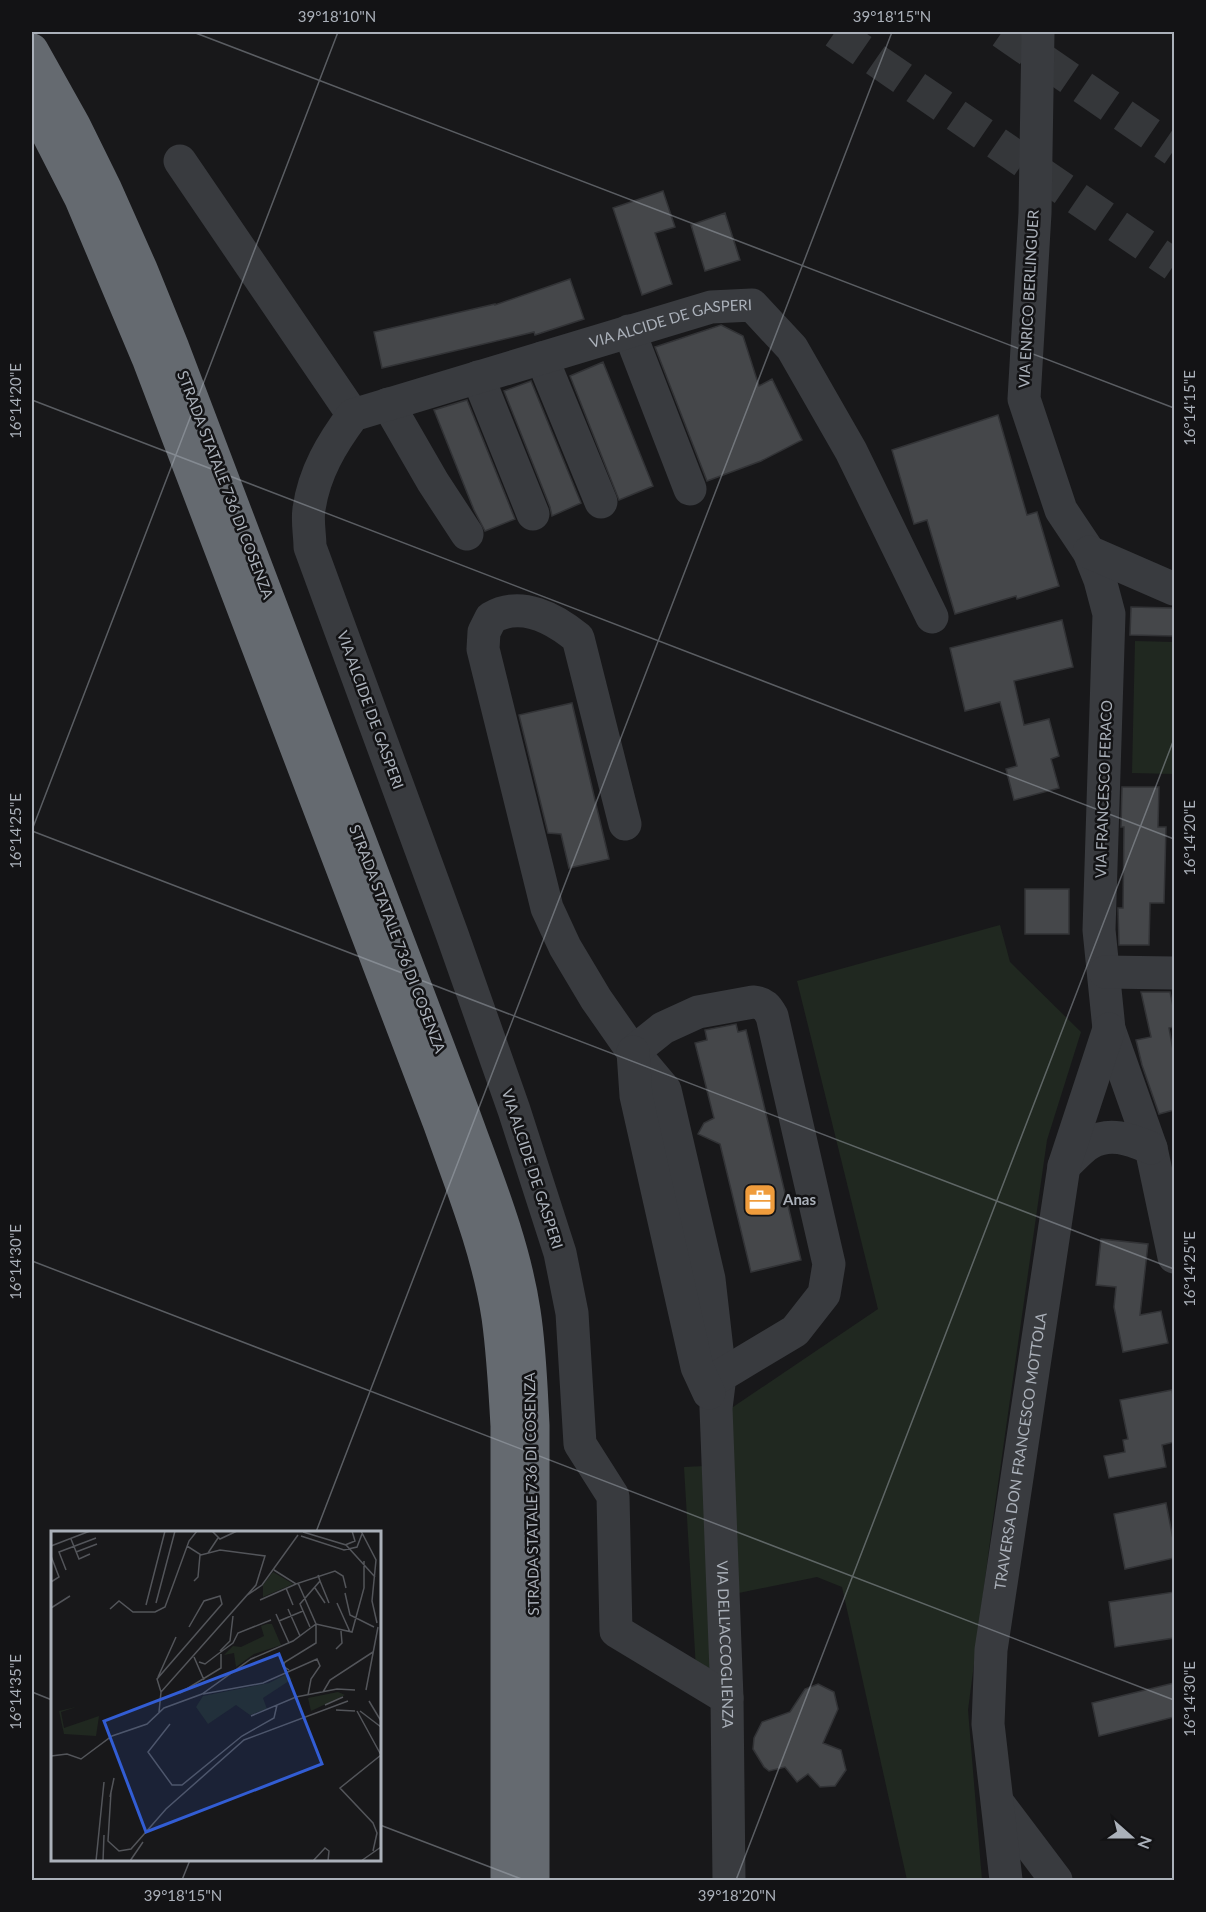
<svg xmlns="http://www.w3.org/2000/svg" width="1206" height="1912" viewBox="0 0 1206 1912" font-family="Lato,sans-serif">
<rect width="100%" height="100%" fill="#18181a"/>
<!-- green -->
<path fill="#202820" d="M1135 641 1174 642V774L1132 773Z
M1000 925 1010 962 1081 1032 1047 1140 992 1526 968 1710 982 1880H907L842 1587 817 1577 729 1595 720 1408 733 1407 878 1309 797 981Z
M705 1466 718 1678 696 1669 684 1467Z"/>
<!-- building -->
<path fill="#45474a" stroke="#323336" stroke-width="1.5" d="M663 191 675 227 655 233 672 284 642 295 613 208Z
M725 213 740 260 705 271 691 225Z
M570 279 584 319 535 335 534 332 382 368 374 332 495 304V305Z
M721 325 743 336 759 386 772 379 802 440 761 461 707 481 655 347Z
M603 362 653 486 619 500 570 376Z
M531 381 581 503 552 516 550 507 504 391Z
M467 400 515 519 485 531 474 510 434 410Z
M998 415 1027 515 1037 512 1059 586 1017 599 1016 596 955 614 927 520 914 524 892 450Z
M1131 607 1174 608V636L1130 635Z
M1062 620 1073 667 1014 681 1024 725 1049 719 1059 756 1051 759 1059 788 1014 800 1006 769 1017 766 1000 702 965 711 950 648Z
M572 703 609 859 569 868 561 834 548 833 519 715Z
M1122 787H1159L1158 827H1166L1164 903H1150L1149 945H1119L1118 908H1123L1124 827H1121Z
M1025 889H1069V934H1025Z
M1141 992H1170L1174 1011V1027L1169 1028 1174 1055V1110L1159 1114 1142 1065 1136 1040 1151 1037Z
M736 1024 738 1032 746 1030 801 1260 751 1272 720 1144 698 1134 704 1123 714 1118 695 1043 707 1040 705 1030Z
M1101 1239 1148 1244 1140 1315 1161 1311 1168 1343 1123 1352 1114 1307 1116 1287 1096 1285Z
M1172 1390 1174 1402V1442L1162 1445 1166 1467 1109 1478 1104 1456 1125 1452 1123 1440 1128 1439 1120 1400Z
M1166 1503 1174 1544V1558L1125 1569 1114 1514Z
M1174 1592V1638L1115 1647 1109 1602Z
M1174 1683V1717L1099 1736 1092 1703Z
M818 1684 834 1692 838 1709 823 1743 841 1750 846 1770 835 1786 820 1787 808 1774 797 1782 785 1767 769 1771 764 1767 753 1749 754 1738 762 1722 790 1712 805 1689Z"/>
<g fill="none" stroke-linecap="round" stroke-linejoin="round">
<!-- highway-tunnel -->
<path stroke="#35373a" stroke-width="33" stroke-dasharray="33 16" stroke-linecap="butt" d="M835 32 1174 265
M1002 32 1174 150"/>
<!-- minor -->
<g stroke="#393b3f" stroke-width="33">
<path d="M1038 32 1035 213 1024 399 1061 510 1089 552 1100 580 1109 614 1099 930 1109 1029 1151 1148 1174 1257"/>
<path d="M180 161 353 415"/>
<path d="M629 331 690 489"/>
<path d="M542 358 601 502"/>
<path d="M478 377 533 514"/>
<path d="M388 404 433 482 467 534"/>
<path d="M1089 552 1174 589"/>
<path id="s1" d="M625 824 578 638C555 619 521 600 491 618L484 632 483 649 547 908 565 947 596 999 633 1052 665 1090 709 1279 720 1376 716 1408 727 1698 729 1880"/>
<path d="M1105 972 1174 973"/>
<path d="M633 1052 663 1028 698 1012 753 1002C764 1003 767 1007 772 1016L829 1264 824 1294 795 1331 720 1376"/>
<path d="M633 1052 636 1096 697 1367 709 1393"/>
<path d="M1064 1166C1072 1159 1081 1148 1090 1143 1111 1131 1131 1140 1151 1148"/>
<path id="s2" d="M727 1698 616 1631 613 1496 580 1444 572 1313 560 1253 514 1110 452 934 310 547C310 535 307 521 309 509 314 473 332 443 353 415L711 307 752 305 792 348 851 451 932 617"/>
<path d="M998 1803 1056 1880"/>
<path id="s3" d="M1006 1880 988 1724 991 1650 1064 1166 1109 1029"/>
</g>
<!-- highway -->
<path stroke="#656a70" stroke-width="33" d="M32 50 74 125 105 188 141 269 173 348 464 1115C487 1179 514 1244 524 1311 530 1349 531 1387 533 1425V1880
M32 103 81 199 148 358 440 1125C462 1187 488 1251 498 1317 503 1353 505 1389 507 1426V1880"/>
</g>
<!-- ticks -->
<path fill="none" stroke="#abb1ba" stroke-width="1.5" stroke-opacity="0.45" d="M193 32 1174 408M32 400 1174 839M32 830 338 32M32 831 1174 1269M32 1261 1174 1700M316 1532 892 32M32 1692 52 1700M380 1825 524 1880M182 1880 190 1860M736 1880 1174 739"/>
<!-- icons -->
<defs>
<symbol id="office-square" viewBox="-11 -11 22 22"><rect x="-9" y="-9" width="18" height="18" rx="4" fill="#ef9c3c" stroke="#131315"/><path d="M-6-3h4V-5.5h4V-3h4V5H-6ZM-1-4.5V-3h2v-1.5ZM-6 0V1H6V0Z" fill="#fff"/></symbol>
</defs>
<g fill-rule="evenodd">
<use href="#office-square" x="741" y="1181" width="38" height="38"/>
</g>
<g text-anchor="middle" stroke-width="5" stroke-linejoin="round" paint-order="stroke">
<!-- street labels -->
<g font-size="15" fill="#abb1ba" stroke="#131315">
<text transform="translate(1029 299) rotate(-87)" y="5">VIA ENRICO BERLINGUER</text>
<text dy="5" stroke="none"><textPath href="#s2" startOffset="1742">VIA ALCIDE DE GASPERI</textPath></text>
<text transform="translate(225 485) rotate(69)" y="5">STRADA STATALE 736 DI COSENZA</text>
<text transform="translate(370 710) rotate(70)" y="5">VIA ALCIDE DE GASPERI</text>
<text transform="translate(1104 789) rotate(-88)" y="5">VIA FRANCESCO FERACO</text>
<text transform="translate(397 939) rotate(69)" y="5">STRADA STATALE 736 DI COSENZA</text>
<text transform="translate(532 1169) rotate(72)" y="5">VIA ALCIDE DE GASPERI</text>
<text dy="5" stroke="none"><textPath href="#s3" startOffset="432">TRAVERSA DON FRANCESCO MOTTOLA</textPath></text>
<text transform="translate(532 1494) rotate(-91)" y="5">STRADA STATALE 736 DI COSENZA</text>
<text dy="5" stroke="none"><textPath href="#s1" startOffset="1365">VIA DELL'ACCOGLIENZA</textPath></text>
</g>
<!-- poi labels -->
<g font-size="15" font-weight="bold" fill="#abb1ba" stroke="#131315" text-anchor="start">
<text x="783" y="1205">Anas</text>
</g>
</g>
<!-- overview -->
<g transform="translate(51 1531)">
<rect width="330" height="330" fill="#18181a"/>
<path d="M222 41 242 53 212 66V54ZM216 93H221L230 114 203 123 185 136 183 122 173 124 182 115 190 116 213 105 210 95ZM236 143 241 148 212 167 216 178 199 184 185 174 157 193 145 176 152 165 218 152ZM287 161 294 164 260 180 257 167ZM25 176 10 181 13 197 48 185 45 205 13 203 8 180Z" fill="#202820"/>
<path fill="none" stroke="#53555a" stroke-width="1.5" d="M161 0 169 8 186 0M310 0 325 29 321 70 326 92M252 1 295 14 324 46M250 5 293 19 306 16 311 3M20 8 28 28 39 23M294 14 304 10 301 0M0 15 39 0M25 21 46 13M157 22 167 7M0 25 8 46 0 51M15 39 8 21 45 7M223 39 245 53 284 40 292 45 295 57M143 50 147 46 149 24M269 50 278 72M235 57 242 74M264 57 274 72M294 62 299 84 323 96M195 65 211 54 247 4M209 69 245 53M105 72 124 0M286 72 299 101M95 74 114 0M0 77 19 65M59 78 68 70 82 81H104L114 76 138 10 146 0M237 78 249 105M225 83 238 112M228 90 252 80M259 96 249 73 269 50 267 44M285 118 291 112 290 100M169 120 179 110 182 85M167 123 182 112 187 102 220 89M143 126 153 149M148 131 154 133 167 123M238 139 232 135 234 131 265 112V93L247 52M107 146 125 106M315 159 327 96M110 161 106 148 171 73 169 65 153 70 138 96M272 161 279 149 322 121M129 162 170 137V123M152 163 212 152 266 128 269 135 260 148 257 164M318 170 330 190M274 174 292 166M285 179 304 180M306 180 330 224M309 180 330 196M108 181 110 161 205 54 214 25 169 19 150 24 136 15M200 185 245 166 286 158 304 159M119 193 97 221 121 254H131L191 205 223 187 226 174M0 225 16 223 30 228 61 205 96 193 113 177 151 163 200 128 242 110 265 93 301 101 313 57V30M60 261 57 310 68 320 80 318 115 278 193 209 297 170M59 266 63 247M322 320 326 302 322 292 289 257 330 224M45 330 53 251M52 330 53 304M79 330 92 311M262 330 274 317 278 320 277 330M310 330 330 316"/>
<path fill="#325dd4" fill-opacity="0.15" stroke="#325dd4" stroke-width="3" d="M228 123 271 233 95 301 53 190Z"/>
<rect width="330" height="330" fill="none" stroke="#abb1ba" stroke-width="3"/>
</g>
<!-- border -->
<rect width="1206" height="1912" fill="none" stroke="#131315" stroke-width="66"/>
<!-- north arrow -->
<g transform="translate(1131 1837) rotate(111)" stroke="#131315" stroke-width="4.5" paint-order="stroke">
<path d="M0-4.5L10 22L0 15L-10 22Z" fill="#abb1ba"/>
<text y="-9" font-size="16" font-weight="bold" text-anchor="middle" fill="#abb1ba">N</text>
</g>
<rect x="33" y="33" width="1140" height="1846" fill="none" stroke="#abb1ba" stroke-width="2"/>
<g font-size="15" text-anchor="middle" fill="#abb1ba">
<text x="337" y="22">39°18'10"N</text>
<text x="892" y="22">39°18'15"N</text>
<text transform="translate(16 401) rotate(-90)" y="5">16°14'20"E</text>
<text transform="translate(1190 408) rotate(-90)" y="5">16°14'15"E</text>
<text transform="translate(16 831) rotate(-90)" y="5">16°14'25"E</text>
<text transform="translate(1190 838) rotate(-90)" y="5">16°14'20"E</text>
<text transform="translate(16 1262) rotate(-90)" y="5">16°14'30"E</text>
<text transform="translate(1190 1269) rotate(-90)" y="5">16°14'25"E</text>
<text transform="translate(16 1692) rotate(-90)" y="5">16°14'35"E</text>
<text transform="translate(1190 1699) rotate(-90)" y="5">16°14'30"E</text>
<text x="183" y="1901">39°18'15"N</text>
<text x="737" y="1901">39°18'20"N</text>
</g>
</svg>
